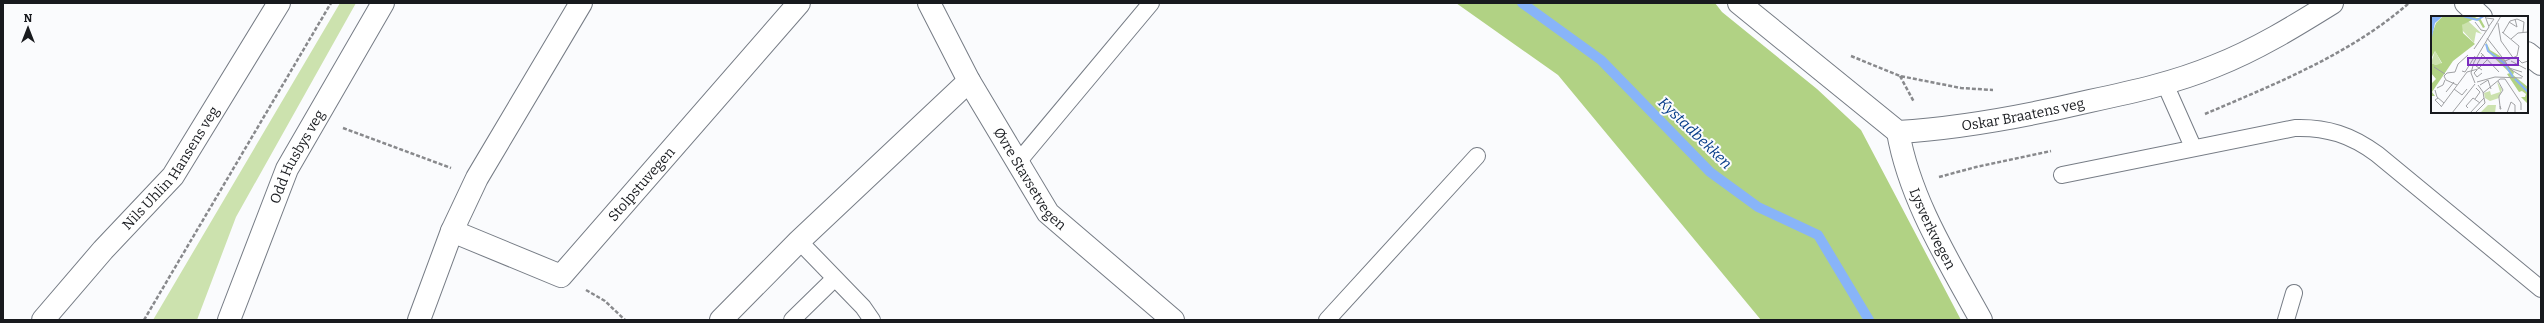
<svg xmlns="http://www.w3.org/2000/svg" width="2544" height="323" viewBox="0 0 2544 323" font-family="Bitter,serif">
<rect width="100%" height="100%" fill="#fafbfd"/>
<!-- green -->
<path fill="#cce2ae" d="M340 3H356L236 217 197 320H153Z"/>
<!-- forest -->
<path fill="#b1d284" d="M1456 3H1715L1722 12 1817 89 1861 130 1961 320H1761L1558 75Z"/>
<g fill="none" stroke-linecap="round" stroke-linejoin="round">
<!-- stream -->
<path stroke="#88b4f8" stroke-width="10" d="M1522 3 1601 60 1710 172 1758 207 1818 235 1869 320"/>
<defs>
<path id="lane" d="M2165 84 2193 147
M1018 162 1151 3
M2062 175 2295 128C2327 127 2351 135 2377 154L2541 289
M799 241 863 307 872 320
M792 320 835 278
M1327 320 1477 156
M2286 320 2294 293"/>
<g id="street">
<path id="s1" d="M929 3 969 81 1048 213 1173 320"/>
<path id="s2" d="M1739 3 1898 132C1963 128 2026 116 2090 101 2132 92 2174 83 2215 66 2256 50 2295 26 2332 3"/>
<path d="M2466 3 2481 17"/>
<path d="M2527 53 2541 64"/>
<path id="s3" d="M1898 132C1910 200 1948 260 1981 320"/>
<path id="s4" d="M452 231 561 276 799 3"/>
<path id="s5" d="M43 320 103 250 173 176 279 3"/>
<path d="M419 320 452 231 477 178 581 3"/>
<path d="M721 320 799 241 969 81"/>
</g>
<g id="secondary">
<path id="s6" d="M229 320 287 169 383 3"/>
</g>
</defs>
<!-- lane casing -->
<use href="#lane" stroke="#767c85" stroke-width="18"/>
<!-- street casing -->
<use href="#street" stroke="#767c85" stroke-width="24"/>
<!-- secondary casing -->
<use href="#secondary" stroke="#767c85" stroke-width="24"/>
<!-- path -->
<path stroke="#88898c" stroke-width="2.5" stroke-dasharray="4 2" stroke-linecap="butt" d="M1851 56 1900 76 1961 88 1993 90
M1900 76 1914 102
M2205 114C2275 84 2351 54 2409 3
M343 128 451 168
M1939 177 1976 167 2051 151
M586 290 605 301 625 320
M144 320 331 3"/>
<!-- lane -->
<use href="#lane" stroke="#fff" stroke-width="16"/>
<!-- street -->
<use href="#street" stroke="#fff" stroke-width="22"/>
<!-- secondary -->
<use href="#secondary" stroke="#fff" stroke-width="22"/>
</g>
<g text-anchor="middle" stroke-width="4" stroke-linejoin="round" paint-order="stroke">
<!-- street labels -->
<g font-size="14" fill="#181a1e" stroke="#fafbfd">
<text dy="5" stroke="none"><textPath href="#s2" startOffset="331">Oskar Braatens veg</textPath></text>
<text dy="5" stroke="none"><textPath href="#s6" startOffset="177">Odd Husbys veg</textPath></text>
<text dy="5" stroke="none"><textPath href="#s5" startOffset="199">Nils Uhlin Hansens veg</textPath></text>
<text dy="5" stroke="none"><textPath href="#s1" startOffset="203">Øvre Stavsetvegen</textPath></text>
<text dy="5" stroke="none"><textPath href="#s4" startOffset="240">Stolpstuvegen</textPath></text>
<text dy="5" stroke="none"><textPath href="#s3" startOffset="103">Lysverkvegen</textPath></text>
</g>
<!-- water labels -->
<g font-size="15" font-style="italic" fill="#043b88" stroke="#fafbfd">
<text transform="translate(1695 133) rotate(44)" y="5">Kystadbekken</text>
</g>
</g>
<!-- overview -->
<g transform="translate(2431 16)">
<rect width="97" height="97" fill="#fafbfd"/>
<path d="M36 4 51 18 45 16 43 27 31 14V9ZM4 35 11 48 5 49 0 47ZM66 66 67 67 71 73 68 82 59 85 54 82 53 77 59 75 65 68 59 75 60 79 69 76ZM57 89H65L64 97H49Z" fill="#cce2ae"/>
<path d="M12 0H47L44 2H49L54 11 52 12 48 5 43 3 31 9 32 17 44 28 22 45 1 76 4 80H0V68L5 63 0 57V47L5 49 11 47 4 35 0 43V21L5 7ZM55 26 59 34 69 40 83 56 82 59 97 71V88L90 81H94L95 78 91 75 88 76 76 58 79 57 56 35Z" fill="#b1d284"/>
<path d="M0 0H12L4 7 0 26Z" fill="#88b4f8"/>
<path fill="none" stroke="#88b4f8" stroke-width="2" d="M32 0 46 4 53 0M55 28 57 35 73 47 82 61M84 63 97 76"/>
<path fill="none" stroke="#a0a1a4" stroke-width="1" d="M55 2 63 3 58 10M44 6 50 14 55 15M78 6 86 11 84 3M67 7 70 25 83 43M71 16 88 30M72 17 79 5 86 3 93 6 92 16M56 22 74 45 86 40 88 30M80 23 87 17 97 16M43 33 58 11 54 0M50 37 68 56M85 41 91 47 97 45M74 45 79 53 92 61M80 45 95 53M3 51 14 58M78 52 91 56M46 54 43 57 46 61 51 57M51 54 45 50 52 38M31 55 34 56 44 40M67 65 72 74 68 80V82L69 90V93H70L69 90M46 66 64 61 91 62M44 67 40 57 43 46 70 0M26 69 15 64 13 60 16 57 24 56 27 48 37 39M49 69 57 64 60 73M6 72 12 69 14 64M23 73 31 79 36 73M4 74 6 81 13 87M15 76 23 66M52 77 69 63H74L90 87V94M7 82 4 84 10 90M44 83 49 76 45 72M10 91 36 56 47 53 56 44M37 92 35 90 42 82 49 87M21 97 44 68M39 97 53 82 52 76 47 69M44 97 54 87 53 82M76 97 80 86 84 89V97"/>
<path fill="#7b2cbf" fill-opacity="0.15" stroke="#7b2cbf" stroke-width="2" d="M37 42H87V49H37Z"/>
<rect width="97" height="97" fill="none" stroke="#181a1e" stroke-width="2"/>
</g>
<!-- border -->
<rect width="2544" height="323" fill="none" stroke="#181a1e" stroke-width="8"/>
<!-- north arrow -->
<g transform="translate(28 28)" stroke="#fafbfd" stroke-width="3" paint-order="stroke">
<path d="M0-3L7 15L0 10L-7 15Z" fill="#181a1e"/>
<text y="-6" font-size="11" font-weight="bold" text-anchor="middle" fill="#181a1e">N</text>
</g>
</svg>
